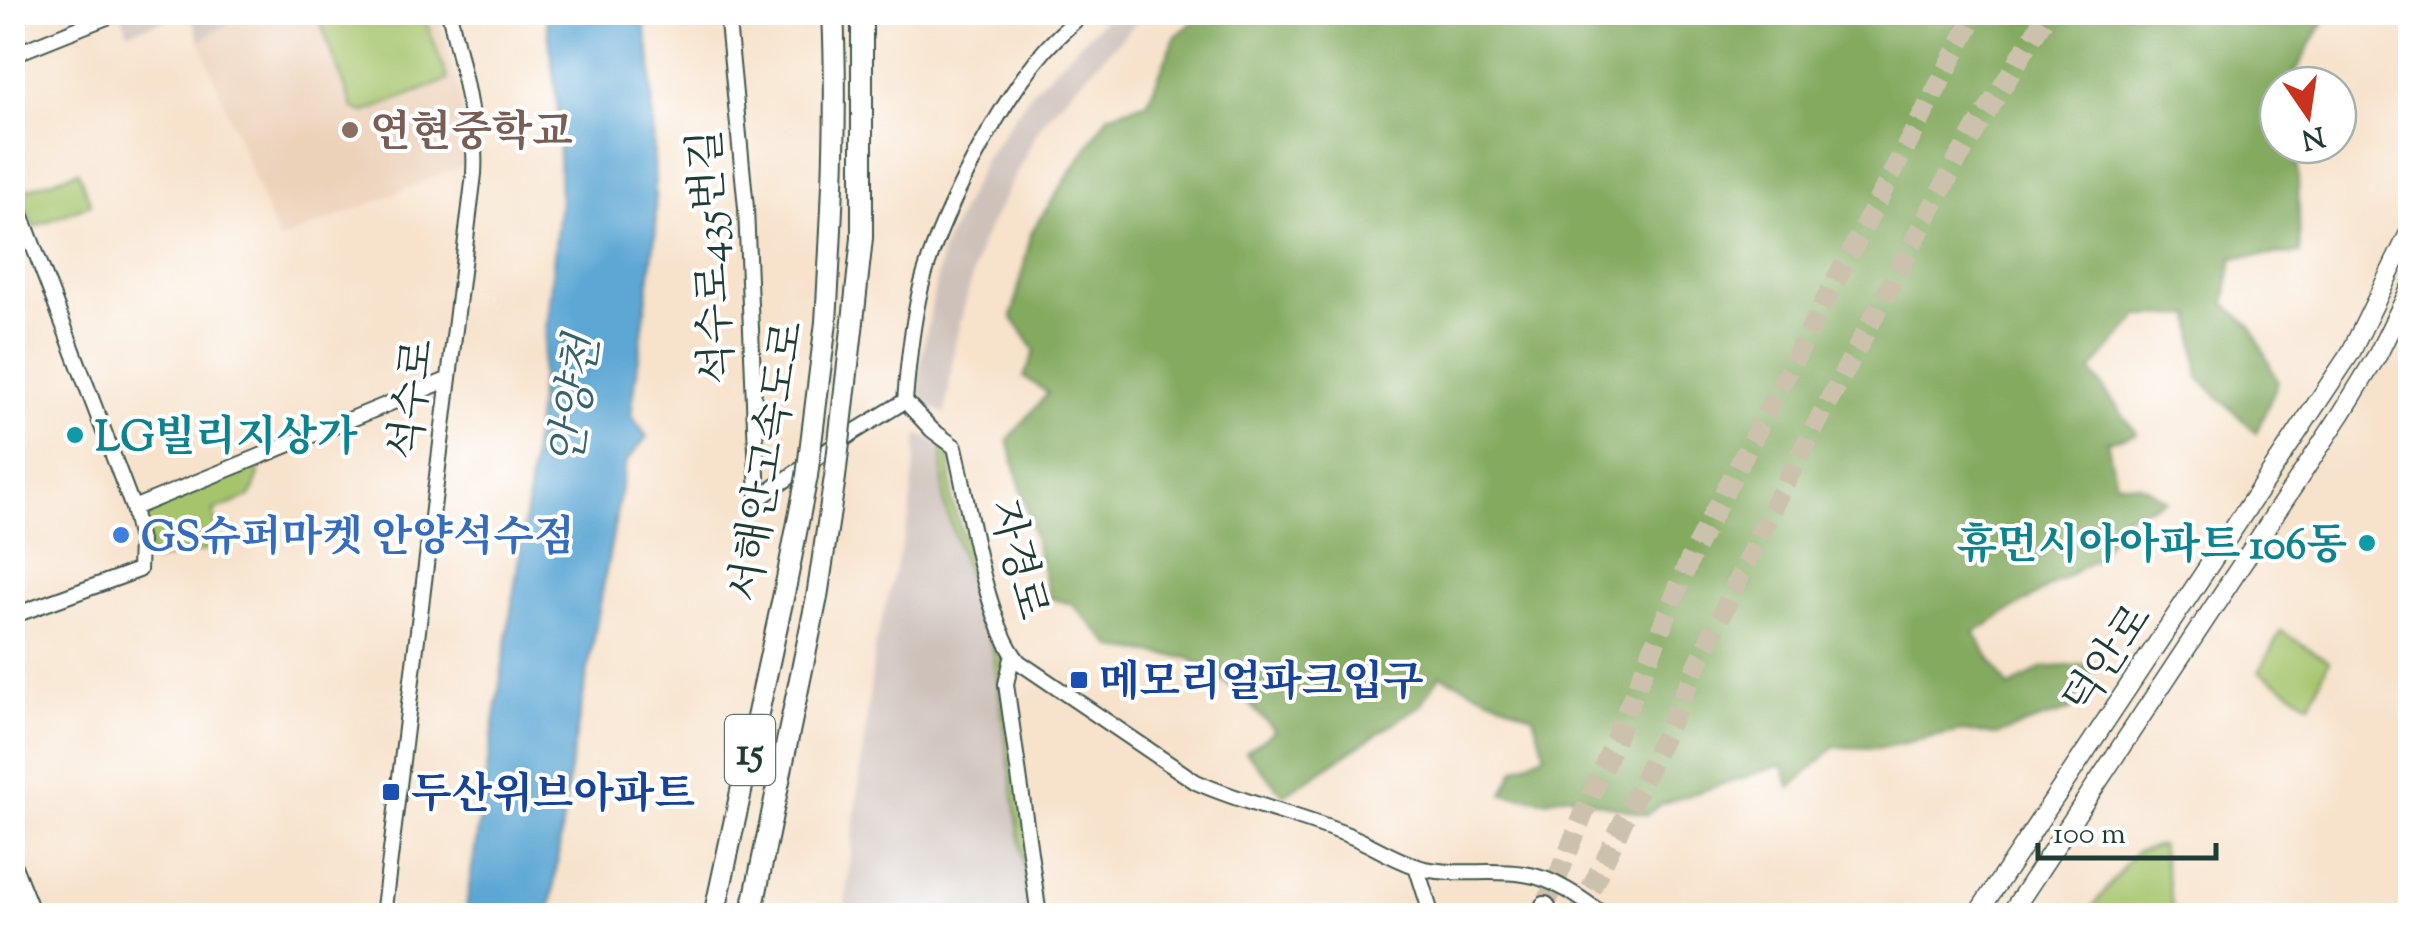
<svg xmlns="http://www.w3.org/2000/svg" width="2423" height="928" viewBox="0 0 2423 928" font-family="'Sorts Mill Goudy','Noto Serif KR',serif">
<rect width="100%" height="100%" fill="#fff"/>
<filter id="ink" filterUnits="userSpaceOnUse"><feTurbulence type="fractalNoise" baseFrequency=".01" numOctaves="2"/><feDisplacementMap in="SourceGraphic" scale="20" xChannelSelector="R" yChannelSelector="G"/><feConvolveMatrix kernelMatrix="1 2 1 2 8 2 1 2 1" color-interpolation-filters="sRGB"/></filter>
<filter id="wash" filterUnits="userSpaceOnUse"><feTurbulence type="fractalNoise" baseFrequency=".0048" numOctaves="4" result="noise"/><feDisplacementMap in="SourceGraphic" scale="40" xChannelSelector="R" yChannelSelector="G"/><feGaussianBlur stdDeviation="2.25" result="paint"/><feColorMatrix in="noise" values="0 0 0 0 0 0 0 0 0 0 0 0 0 0 0 0 0 1.4 0 .05"/><feComposite in="paint" operator="in"/></filter>
<g filter="url(#wash)">
<rect width="100%" height="100%" fill="#f7e2cb"/>
<!-- built -->
<path fill="#edd2ba" d="M254 13H437L461 97 469 163 278 241 200 41 232 21Z"/>
<!-- industrial -->
<path fill="#cec1ba" d="M121 13H188L128 32Z
M190 13V12L254 13 232 21 200 41Z
M1110 13H1145L1042 122 981 243 956 338 945 414 914 397 942 251 984 160 1032 91Z
M918 434 938 442 944 504 993 648 1031 915 844 916 875 645 909 517Z"/>
<!-- green -->
<path fill="#a5c46c" stroke="#628050" stroke-width="2.5" d="M317 13H423L448 80 363 113 353 108Z
M78 171 91 204 34 227 19 192Z
M941 439 948 447 950 458 952 502 1005 664 1041 915H1031L993 648 944 504Z
M255 463 259 474 251 496 214 511 218 548 150 561 142 508Z
M2281 631 2329 661 2310 704 2259 671Z
M2161 845 2174 915H2086L2136 851Z"/>
<!-- forest -->
<path fill="#84aa60" stroke="#52744a" stroke-width="2.5" d="M1205 12 2328 13 2294 75V85H2278V145H2297L2300 253 2233 258 2225 304 2251 326 2278 382 2256 433 2199 378 2192 315 2139 316 2091 371 2137 434 2107 441 2116 482 2141 485 2166 500 2124 517 2097 558 1974 633 2009 688 2041 668 2094 664 2070 710 1996 735 1961 731 1880 748 1835 747 1790 788 1782 765 1661 804 1646 815 1568 795 1545 800 1503 794 1515 769 1545 754 1533 716 1440 675 1421 705 1284 795 1246 752 1275 731 1234 688 1189 658 1114 648 1072 604 1050 598 1008 440 1048 393 1024 377 1035 351 1012 317 1032 231 1108 115 1148 102 1175 37Z"/>
<!-- water -->
<path fill="#5da7d4" stroke="#3e7284" stroke-width="2.5" d="M546 13H642L651 60 656 229 631 415 647 437 626 462 569 773 550 915H465L527 506 560 200 558 111Z"/>
</g>
<g filter="url(#ink)">
<g fill="none" stroke-linecap="round" stroke-linejoin="round">
<!-- highway-tunnel -->
<path stroke="#ccc1ad" stroke-width="20" stroke-dasharray="20 10" stroke-linecap="butt" d="M1545 907 1693 552 1977 12
M1578 916 1777 498 1958 159 2048 12"/>
<defs>
<path id="minor" d="M727 12 746 208 758 499
M1084 12C1071 25 1057 36 1045 50 998 104 939 218 921 287 912 324 908 363 905 401L932 430 955 447C968 502 985 622 1019 662L1196 782C1245 804 1298 815 1348 835 1374 845 1397 862 1425 869 1458 876 1491 869 1524 874 1554 878 1581 898 1605 916
M12 55 112 15
M12 190 133 508 140 541 139 570 12 616
M758 499 854 432 905 401
M133 508 447 380
M1013 654 1006 684 1039 916
M12 861 34 916
M1416 866 1432 916
M383 916 474 174C477 120 461 65 449 12"/>
<path id="major" d="M1976 916 2351 352 2410 231
M2009 916 2342 413 2378 354 2410 289"/>
<path id="highway" d="M853 321 862 238V12
M826 322C832 218 838 116 833 12
M714 916 786 584
M751 916 817 597
M1542 916 1545 907"/>
</defs>
<!-- minor casing -->
<use href="#minor" stroke="#3f564b" stroke-width="18"/>
<!-- major casing -->
<use href="#major" stroke="#3f564b" stroke-width="21"/>
<!-- highway casing -->
<use href="#highway" stroke="#3f564b" stroke-width="24"/>
<!-- minor -->
<use href="#minor" stroke="#fff" stroke-width="14"/>
<!-- major -->
<use href="#major" stroke="#fff" stroke-width="18"/>
<!-- highway -->
<use href="#highway" stroke="#fff" stroke-width="20"/>
<defs>
<path id="highway-bridge" d="M786 584 807 476 826 322
M817 597 835 477 853 321"/>
</defs>
<!-- highway-bridge casing -->
<use href="#highway-bridge" stroke="#3f564b" stroke-width="24" stroke-linecap="butt"/>
<!-- highway-bridge -->
<use href="#highway-bridge" stroke="#fff" stroke-width="20"/>
</g>
</g>
<!-- markers -->
<circle fill="#8d6e63" stroke="#fff" stroke-width="4" cx="350" cy="130" r="10"/>
<g fill="#0f9aa8" stroke="#fff" stroke-width="4">
<circle cx="75" cy="435" r="10"/>
<circle cx="2367" cy="543" r="10"/>
</g>
<circle fill="#3f7fe0" stroke="#fff" stroke-width="4" cx="121" cy="535" r="10"/>
<g fill="#1a4fb4" stroke="#fff" stroke-width="4">
<rect x="1069" y="670" width="20" height="20" rx="5"/>
<rect x="381" y="782" width="20" height="20" rx="5"/>
</g>
<g text-anchor="middle" stroke-width="8" stroke-linejoin="round" paint-order="stroke">
<!-- shield labels -->
<rect fill="#fff" stroke="#627771" stroke-width="2.5" x="725" y="715" width="50" height="70" rx="8"/>
<g font-size="40" font-weight="bold" fill="#1f3d34">
<text x="750" y="764">15</text>
</g>
<!-- education labels -->
<g font-size="42" font-weight="bold" fill="#785e54" stroke="#fff" text-anchor="start">
<text x="370" y="145">연현중학교</text>
</g>
<!-- street labels -->
<g font-size="42" fill="#1f3d34" stroke="#fff">
<text transform="translate(710 257) rotate(-93)" y="15">석수로435번길</text>
<text transform="translate(410 399) rotate(-83)" y="15">석수로</text>
<text transform="translate(765 461) rotate(-81)" y="15">서해안고속도로</text>
<text transform="translate(1020 559) rotate(75)" y="15">자경로</text>
<text transform="translate(2106 658) rotate(-56)" y="15">덕안로</text>
</g>
<!-- culture labels -->
<g font-size="42" font-weight="bold" fill="#0d838f" stroke="#fff" text-anchor="start">
<text x="95" y="450">LG빌리지상가</text>
<text x="2347" y="558" text-anchor="end">휴먼시아아파트 106동</text>
</g>
<!-- shop labels -->
<g font-size="42" font-weight="bold" fill="#366cbe" stroke="#fff" text-anchor="start">
<text x="141" y="550">GS슈퍼마켓 안양석수점</text>
</g>
<!-- transit labels -->
<g font-size="42" font-weight="bold" fill="#164399" stroke="#fff" text-anchor="start">
<text x="1099" y="695">메모리얼파크입구</text>
<text x="411" y="807">두산위브아파트</text>
</g>
<!-- water labels -->
<g font-size="45" font-style="italic" fill="#35626c" stroke="#fff">
<text transform="translate(573 400) rotate(-82)" y="16">안양천</text>
</g>
</g>
<!-- margin -->
<rect width="2423" height="928" fill="none" stroke="#fff" stroke-width="50"/>
<!-- north arrow -->
<g transform="translate(2308 115) rotate(167)"><circle r="48" fill="#ffffff" stroke="#a5b1ae" stroke-width="2.5"/>
<path d="M0-8L18 38L0 25L-18 38Z" fill="#c8321e"/>
<text y="-15" font-size="28" font-weight="bold" text-anchor="middle" fill="#1f3d34">N</text>
</g>
<!-- scale -->
<path d="M2038 843v15h178v-15" fill="none" stroke="#1f3d34" stroke-width="5"/>
<text x="2053" y="843" font-size="30" fill="#1f3d34" stroke="#ffffff" stroke-width="8" paint-order="stroke">100 m</text>
</svg>
